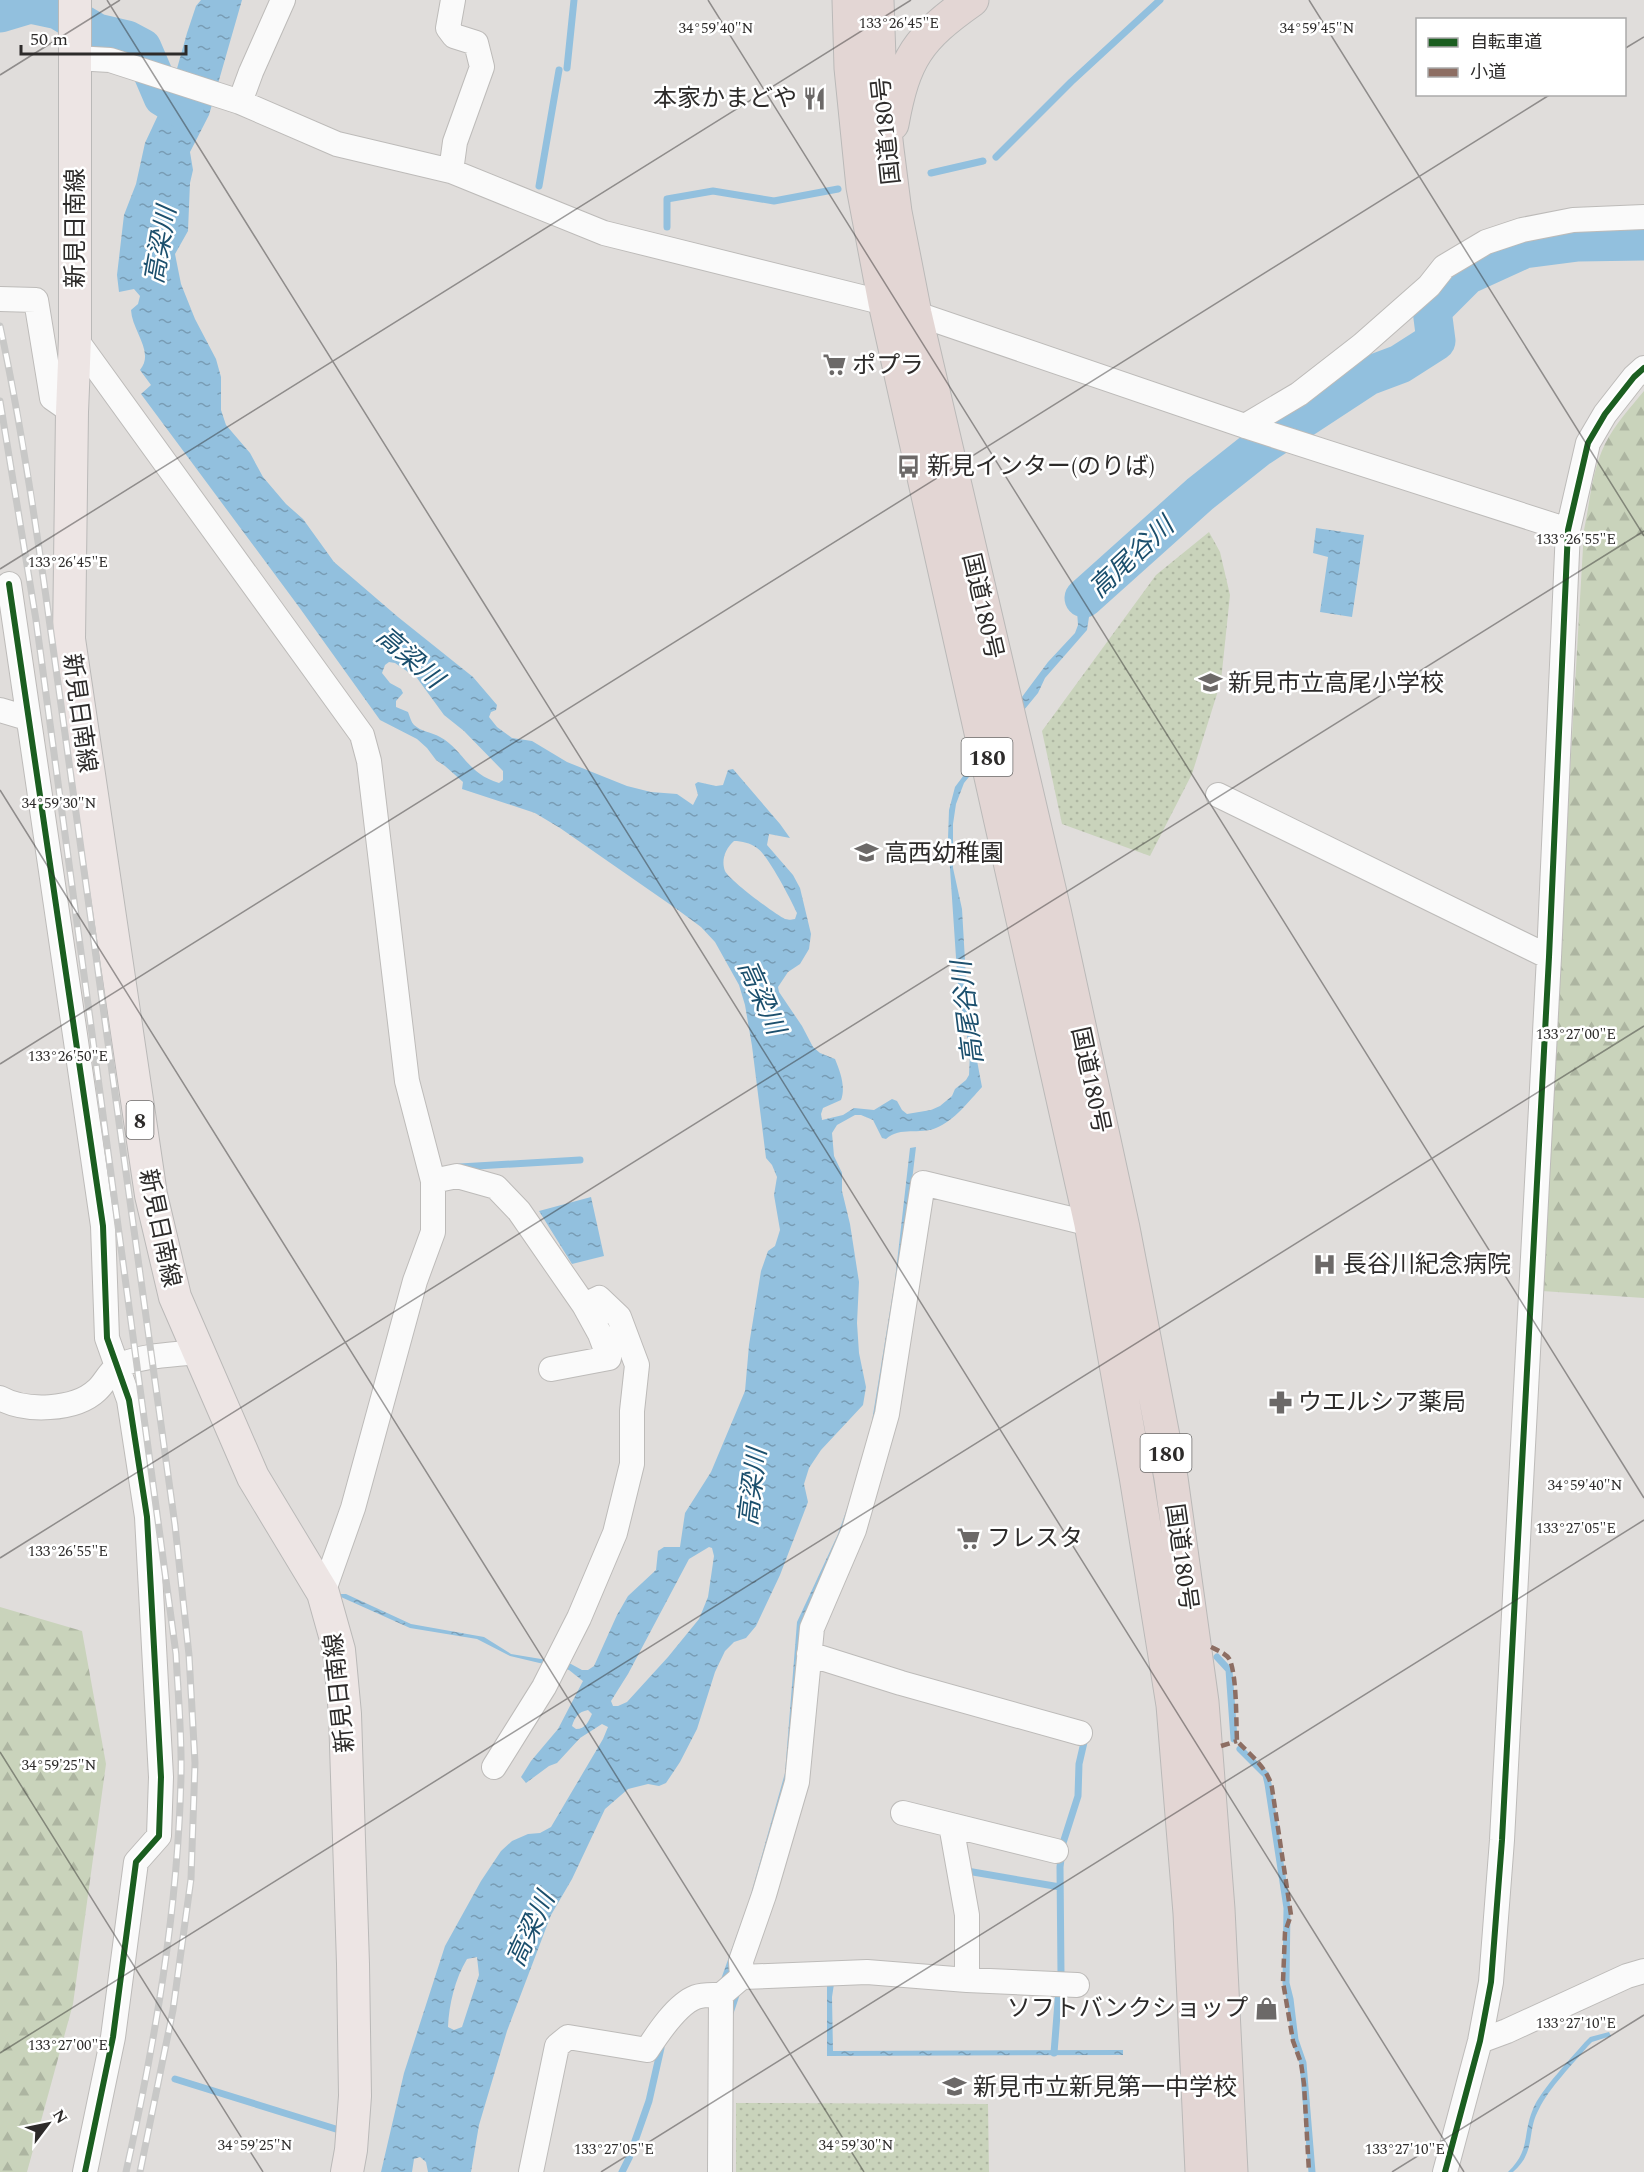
<svg xmlns="http://www.w3.org/2000/svg" width="1644" height="2172" viewBox="0 0 1644 2172" font-family="Spectral,'Noto Sans JP',serif">
<defs>
<pattern id="grass-dots" width="8" height="8" patternUnits="userSpaceOnUse" patternTransform="scale(1.5)"><rect width="8" height="8" fill="#c9d3bb"/><path d="M2 2h.1M6 6h.1" fill="none" stroke="#adb5a1" stroke-width="1.8" stroke-linecap="round"/></pattern>
<pattern id="forest-firs" width="22" height="20" patternUnits="userSpaceOnUse" patternTransform="scale(1.5)"><rect width="22" height="20" fill="#c9d3bb"/><path d="M5 1l3.5 6h-7zM16 11l3.5 6h-7z" fill="#adb5a1"/></pattern>
<pattern id="water-ripples" width="26" height="14" patternUnits="userSpaceOnUse" patternTransform="scale(1.5)"><rect width="26" height="14" fill="#92c0de"/><path d="M2 4q2-2 4 0t4 0M15 11q2-2 4 0t4 0" fill="none" stroke="#789cb4"/></pattern>
</defs>
<rect width="100%" height="100%" fill="#e0dddb"/>
<!-- grass -->
<path fill="url(#grass-dots)" d="M1209 532 1220 552 1230 595 1221 681 1192 774 1150 856 1062 824 1042 731 1156 575Z
M736 2103 988 2104 989 2172H736Z"/>
<!-- forest -->
<path fill="url(#forest-firs)" d="M1644 391V1298L1542 1291 1558 978 1584 530C1590 502 1592 470 1605 444 1615 424 1630 408 1644 391Z
M0 1607 82 1631 106 1764 73 2004 27 2172H0Z"/>
<!-- water -->
<path fill="url(#water-ripples)" fill-rule="evenodd" d="M201 0H242L209 115 190 152 193 170 190 183 188 231 175 254 181 284 195 319 216 359 221 377V410L226 425 250 453 263 477 286 504 303 519 334 562 398 617 473 677 497 705 496 710 491 712 489 717 497 727 512 738 532 741 567 762 627 786 651 792 677 794 693 805 698 795 695 784 698 782 716 786 723 785 728 770 733 769 780 824 790 838 769 834 767 845 793 875 800 888 811 934 809 949 800 964 788 972 778 987 779 992 802 1026 813 1047 820 1053 835 1059C840 1071 846 1087 841 1100L823 1108 821 1114 822 1120 843 1115 854 1108 874 1110 892 1099 897 1101 902 1110 907 1114 931 1110 940 1106 952 1096 955 1089 966 1080 969 1075 970 1053 958 987 948 839 949 810 955 787 1048 662 1075 633 1078 625 1076 597 1116 560 1130 568 1096 596 1091 604 1087 630 1045 678 1038 693 964 783 956 804 953 824V868L962 909 968 1013 982 1087C969 1101 954 1121 936 1128 919 1135 901 1126 886 1139L882 1138 873 1120 861 1115H855L837 1125 832 1133 834 1156 842 1173V1191L850 1224 859 1282 857 1323 859 1353 866 1387 863 1405 821 1450 809 1468 804 1484 808 1502 780 1575 756 1626 746 1638 734 1642 725 1651 715 1672 697 1729 680 1762 666 1783 659 1786 648 1784 628 1789 605 1809 572 1879 551 1915 507 2031 479 2125 471 2172H428L426 2162 420 2157 414 2159 412 2172H381L404 2073 445 1946 481 1881 501 1851 512 1841 528 1834 540 1833 551 1827 603 1739 608 1727 602 1724 580 1738 557 1763 549 1766 526 1783 521 1777 531 1761 558 1729 583 1681 569 1670 510 1656 477 1639 410 1628 341 1597V1594H346L411 1624 484 1637 511 1654 571 1664 582 1670H588L594 1666 617 1615 628 1596 656 1570 658 1551 664 1547H680L685 1513 711 1472 745 1391 749 1345 761 1271 768 1251 775 1246 780 1230 774 1195 777 1177 772 1165 766 1158 752 1046 745 1005 739 985 715 942 701 927 678 910 560 828 535 813 462 789 463 782 445 766 436 760 427 748 417 739 380 720 299 607 141 394 151 385 140 370C155 352 132 331 131 310L138 304 140 296 134 289 119 292 117 275 124 215 136 184 145 143 159 113 160 103 171 90 187 33 196 6ZM389 662 395 663 417 678 444 715 464 731 503 771V780L499 783C466 773 464 750 440 737 431 732 422 732 414 725 411 722 410 717 408 712L396 707V701L403 693 401 689 390 683 382 673 385 665ZM734 841C742 841 750 843 757 848 768 855 791 900 797 913L795 919C790 920 790 920 785 919 776 915 729 880 725 871 721 860 725 849 734 841ZM709 1547 712 1548 714 1556 708 1597 699 1619 668 1657 627 1702 618 1706H613L611 1701 628 1674 689 1559ZM588 1710 592 1714C588 1722 586 1729 576 1729L572 1726C575 1717 578 1712 588 1710ZM477 1957 479 1975 462 2027 454 2030 448 2027C449 2004 455 1979 467 1959Z
M1316 528 1364 535 1352 617 1320 612 1328 557 1313 553Z
M916 1147 901 1273 885 1381 796 1732 740 1994 730 2024 720 1982 749 1901 785 1773 797 1622 838 1534 855 1486 871 1427 895 1280 910 1148Z
M591 1197 604 1256 572 1264 539 1211Z
M827 1984H834L832 1997 833 2051 1123 2050V2055L827 2056Z
M1609 2032 1611 2036 1592 2042 1588 2046C1573 2064 1549 2088 1539 2109 1526 2132 1537 2151 1513 2172H1508C1531 2150 1522 2135 1533 2109 1540 2091 1572 2057 1585 2042L1590 2037Z"/>
<g fill="none" stroke-linecap="round" stroke-linejoin="round">
<!-- stream -->
<path stroke="#92c0de" stroke-width="7" d="M567 68 574 0
M996 157 1071 82 1160 0
M931 173 983 161
M539 186 559 70
M667 227V199L713 191 774 201 838 189
M460 1167 580 1160
M1217 1657 1229 1670 1234 1739
M1240 1749 1266 1775 1268 1784 1287 1908 1286 1983 1290 1999 1295 2040 1303 2063 1312 2172
M967 1871 1060 1887
M1061 1974 1060 1867 1063 1843 1078 1796 1079 1764 1085 1738
M1054 2053 1059 1989
M175 2079 339 2130
M622 2172 629 2158 649 2101 661 2048"/>
<!-- river -->
<path stroke="#92c0de" stroke-width="39" d="M0 13 30 4 58 10 97 33 127 40 142 48 163 97 184 110
M1084 598 1200 494 1258 448 1368 376 1400 364 1436 341 1432 310 1467 275 1524 249 1578 242 1644 241"/>
<defs>
<path id="minor" d="M75 58 110 60 240 102 337 144 451 171 604 233 885 303 1245 426 1568 530
M240 102 251 72 283 0
M451 171 455 142 482 67 476 43 454 36 448 28 453 0
M0 299 36 300 52 398 72 412
M75 338 362 735 369 761 407 1081 433 1181V1232L415 1281 353 1508 323 1593
M1245 426 1299 394 1362 345 1429 286 1444 267 1486 242 1522 230 1573 220 1644 217
M9 584 103 1226 107 1338 129 1400 147 1517 161 1777 159 1836 136 1862 113 2037 85 2172
M0 710 27 718
M1218 795 1549 957
M433 1181 457 1176 496 1187 519 1211 584 1305 600 1334 609 1358 551 1369
M0 1398C25 1412 75 1411 97 1390 105 1383 110 1370 119 1366 141 1355 173 1355 197 1352
M809 1654 901 1683 1080 1733
M494 1767 544 1687 579 1618 615 1533 632 1464V1411L637 1365 619 1317 599 1298 584 1305
M903 1813 1056 1851
M951 1825 967 1915V1980
M742 1977 867 1972 967 1980 1077 1985
M1480 2041 1507 2031 1627 1976 1644 1971
M531 2172 557 2046 568 2037 647 2050C658 2033 677 2004 696 1997 704 1994 712 1995 721 1995
M720 2172 721 1995 742 1977 741 1961 764 1895 797 1782 812 1628 854 1530 887 1414 923 1183 1091 1224
M1445 2172 1480 2041 1491 1982 1502 1840 1549 957 1568 530 1588 443 1605 414 1634 377 1644 368"/>
<path id="major" d="M75 0V338L72 412 69 639 151 1195 175 1297 253 1477 323 1593 339 1650 345 1714 353 1964 355 2096 351 2150 347 2172"/>
<path id="highway" d="M849 0 851 68 863 187 885 303 1091 1224 1136 1476 1173 1705 1190 1913 1202 2172
M877 0 880 87 887 149 895 212 915 314 1054 910 1123 1228 1171 1478 1202 1702 1218 1909 1231 2172
M892 124C904 58 918 38 972 0"/>
</defs>
<!-- minor casing -->
<use href="#minor" stroke="#bdbbb9" stroke-width="26"/>
<!-- major casing -->
<use href="#major" stroke="#bab9b8" stroke-width="34"/>
<!-- highway casing -->
<use href="#highway" stroke="#bab9b8" stroke-width="35"/>
<!-- minor -->
<use href="#minor" stroke="#fafafa" stroke-width="24"/>
<!-- major -->
<use href="#major" stroke="#ede5e4" stroke-width="32"/>
<!-- highway -->
<use href="#highway" stroke="#e3d6d4" stroke-width="33"/>
<defs>
<path id="rail" d="M0 326C20 418 34 511 47 604L175 1525 189 1655 195 1763 191 1879 173 2010 140 2172
M0 401 36 620 176 1654C178 1694 182 1736 181 1776 178 1910 155 2042 126 2172"/>
</defs>
<!-- rail casing -->
<use href="#rail" stroke="#c8c8c7" stroke-width="7"/>
<!-- rail -->
<use href="#rail" stroke="#fff" stroke-width="4.5" stroke-dasharray="14" stroke-linecap="butt"/>
<!-- quiet -->
<path stroke="#8d6e63" stroke-width="4.5" stroke-dasharray="9 4.5" stroke-linecap="butt" d="M1211 1647C1217 1650 1227 1654 1230 1660 1237 1679 1236 1720 1237 1741 1250 1755 1268 1768 1272 1788L1291 1915 1285 1932 1283 1982 1293 2041 1301 2063 1304 2084 1309 2172
M1221 1746 1237 1741"/>
<defs>
<path id="cycleway" d="M9 584 103 1226 107 1338 129 1400 147 1517 161 1777 159 1836 136 1862 113 2037 85 2172
M1445 2172 1480 2041 1491 1982 1502 1840 1549 957 1568 530 1588 443 1605 414 1634 377 1644 368"/>
</defs>
<!-- cycleway casing -->
<use href="#cycleway" stroke="#fff" stroke-width="10"/>
<!-- cycleway -->
<use href="#cycleway" stroke="#1b5e20" stroke-width="6"/>
</g>
<!-- ticks -->
<path fill="none" stroke="#2d2b2a" stroke-width="1.5" stroke-opacity="0.45" d="M107 0 1464 2172M708 0 1644 1498M1309 0 1644 536M1624 49 1644 37M0 75 120 0M0 569 911 0M0 790 864 2172M0 1064 1551 94M0 1558 1644 531M0 1752 263 2172M0 2053 1644 1026M601 2172 1644 1520M1392 2172 1644 2015"/>
<!-- icons -->
<defs>
<symbol id="restaurant-bare" viewBox="-9 -9 18 18"><path d="M-5-6h1v4h1v-4h1v4h1v-4h1v5L-1.5 .5V6h-2V.5L-5-1ZM5-6V6H3V1.5H1.5Q1.5-4 5-6Z" fill="#6c6968" stroke="#fff" stroke-width="2.5" paint-order="stroke"/></symbol>
<symbol id="supermarket-bare" viewBox="-9 -9 18 18"><path d="M-6-5.5h2.5l.6 2H6L4.5 2H-2.5L-4.4-4H-6ZM-1.5 3.2a1.3 1.3 0 1 0 .1 0ZM3 3.2a1.3 1.3 0 1 0 .1 0Z" fill="#6c6968" stroke="#fff" stroke-width="2.5" paint-order="stroke"/></symbol>
<symbol id="bus-bare" viewBox="-9 -9 18 18"><path d="M-5-6H5V4H4V6H2V4H-2V6H-4V4H-5ZM-3.5-4V0h7V-4ZM-3.5 1.2v1.5H-2V1.2ZM2 1.2v1.5H3.5V1.2Z" fill="#6c6968" stroke="#fff" stroke-width="2.5" paint-order="stroke"/></symbol>
<symbol id="school-bare" viewBox="-9 -9 18 18"><path d="M0-5L7-2L0 1L-7-2ZM-4 1L0 2.5L4 1V4Q0 6-4 4Z" fill="#6c6968" stroke="#fff" stroke-width="2.5" paint-order="stroke"/></symbol>
<symbol id="hospital-bare" viewBox="-9 -9 18 18"><path d="M-5-5h3v3.5h4V-5h3V5h-3V1.5h-4V5h-3Z" fill="#6c6968" stroke="#fff" stroke-width="2.5" paint-order="stroke"/></symbol>
<symbol id="pharmacy-bare" viewBox="-9 -9 18 18"><path d="M-2-6h4v4h4v4h-4v4h-4v-4h-4v-4h4Z" fill="#6c6968" stroke="#fff" stroke-width="2.5" paint-order="stroke"/></symbol>
<symbol id="shop-bare" viewBox="-9 -9 18 18"><path d="M-5-2.5h2.3a2.7 3.5 0 0 1 5.4 0H5L5.5 6h-11ZM-1.5-2.5h3a1.5 2.3 0 0 0-3 0Z" fill="#6c6968" stroke="#fff" stroke-width="2.5" paint-order="stroke"/></symbol>
</defs>
<g fill-rule="evenodd">
<use href="#restaurant-bare" x="798" y="82" width="33" height="33"/>
<use href="#supermarket-bare" x="818" y="348" width="33" height="33"/>
<use href="#bus-bare" x="892" y="450" width="33" height="33"/>
<use href="#school-bare" x="1194" y="666" width="33" height="33"/>
<use href="#school-bare" x="850" y="836" width="33" height="33"/>
<use href="#hospital-bare" x="1308" y="1248" width="33" height="33"/>
<use href="#pharmacy-bare" x="1264" y="1386" width="33" height="33"/>
<use href="#supermarket-bare" x="952" y="1522" width="33" height="33"/>
<use href="#shop-bare" x="1250" y="1992" width="33" height="33"/>
<use href="#school-bare" x="938" y="2070" width="33" height="33"/>
</g>
<g text-anchor="middle" stroke-width="5" stroke-linejoin="round" paint-order="stroke">
<!-- shield labels -->
<g fill="#fff" stroke="#6c6b6a" stroke-width="1.5">
<rect x="961.5" y="738" width="51" height="38" rx="4.5"/>
<rect x="126.5" y="1101" width="27" height="38" rx="4.5"/>
<rect x="1140.5" y="1434" width="51" height="38" rx="4.5"/>
</g>
<g font-size="22" font-weight="bold" fill="#2d2b2a">
<text x="987" y="765">180</text>
<text x="140" y="1128">8</text>
<text x="1166" y="1461">180</text>
</g>
<!-- poi labels -->
<g font-size="24" fill="#2d2b2a" stroke="#fff" text-anchor="start">
<text x="797" y="106" text-anchor="end">本家かまどや</text>
<text x="852" y="373">ポプラ</text>
<text x="927" y="474">新見インター(のりば)</text>
<text x="1228" y="691">新見市立高尾小学校</text>
<text x="884" y="861">高西幼稚園</text>
<text x="1343" y="1272">長谷川紀念病院</text>
<text x="1298" y="1410">ウエルシア薬局</text>
<text x="987" y="1546">フレスタ</text>
<text x="1248" y="2016" text-anchor="end">ソフトバンクショップ</text>
<text x="973" y="2095">新見市立新見第一中学校</text>
</g>
<!-- street labels -->
<g font-size="24" fill="#2d2b2a" stroke="#fff">
<text transform="translate(886 131) rotate(-96)" y="8">国道180号</text>
<text transform="translate(75 228) rotate(-90)" y="8">新見日南線</text>
<text transform="translate(983 606) rotate(77)" y="8">国道180号</text>
<text transform="translate(80 713) rotate(82)" y="8">新見日南線</text>
<text transform="translate(1091 1080) rotate(78)" y="8">国道180号</text>
<text transform="translate(160 1228) rotate(78)" y="8">新見日南線</text>
<text transform="translate(1182 1557) rotate(82)" y="8">国道180号</text>
<text transform="translate(339 1693) rotate(-96)" y="8">新見日南線</text>
</g>
<!-- water labels -->
<g font-size="26" font-style="italic" fill="#1b4f6d" stroke="#fff">
<text transform="translate(160 245) rotate(-80)" y="9">高梁川</text>
<text transform="translate(1131 557) rotate(-43)" y="9">高尾谷川</text>
<text transform="translate(410 657) rotate(41)" y="9">高梁川</text>
<text transform="translate(762 997) rotate(66)" y="9">高梁川</text>
<text transform="translate(967 1013) rotate(-97)" y="9">高尾谷川</text>
<text transform="translate(752 1487) rotate(-83)" y="9">高梁川</text>
<text transform="translate(530 1929) rotate(-65)" y="9">高梁川</text>
</g>
</g>
<g font-size="15" text-anchor="middle" fill="#2d2b2a" stroke="#fff" stroke-width="5" stroke-linejoin="round" paint-order="stroke">
<text x="899" y="28">133°26'45"E</text>
<text x="1317" y="33">34°59'45"N</text>
<text x="716" y="33">34°59'40"N</text>
<text x="1576" y="544">133°26'55"E</text>
<text x="68" y="567">133°26'45"E</text>
<text x="59" y="808">34°59'30"N</text>
<text x="1576" y="1039">133°27'00"E</text>
<text x="68" y="1061">133°26'50"E</text>
<text x="1585" y="1490">34°59'40"N</text>
<text x="1576" y="1533">133°27'05"E</text>
<text x="68" y="1556">133°26'55"E</text>
<text x="59" y="1770">34°59'25"N</text>
<text x="1576" y="2028">133°27'10"E</text>
<text x="68" y="2050">133°27'00"E</text>
<text x="255" y="2150">34°59'25"N</text>
<text x="856" y="2150">34°59'30"N</text>
<text x="614" y="2154">133°27'05"E</text>
<text x="1405" y="2154">133°27'10"E</text>
</g>
<!-- legend -->
<rect x="1416" y="18" width="210" height="78" fill="#ffffff" stroke="#abaaaa" stroke-width="1.5"/>
<rect x="1428" y="38" width="30" height="9" fill="#1b5e20" stroke="#abaaaa" stroke-width="1.5"/>
<text x="1470" y="48" font-size="18" fill="#2d2b2a">自転車道</text>
<rect x="1428" y="68" width="30" height="9" fill="#8d6e63" stroke="#abaaaa" stroke-width="1.5"/>
<text x="1470" y="78" font-size="18" fill="#2d2b2a">小道</text>
<!-- north arrow -->
<g transform="translate(48 2124) rotate(58)" stroke="#ffffff" stroke-width="4.5" paint-order="stroke">
<path d="M0-4.5L10 22L0 15L-10 22Z" fill="#2d2b2a"/>
<text y="-9" font-size="16" font-weight="bold" text-anchor="middle" fill="#2d2b2a">N</text>
</g>
<!-- scale -->
<path d="M21 45v9h165v-9" fill="none" stroke="#2d2b2a" stroke-width="3"/>
<text x="30" y="45" font-size="18" fill="#2d2b2a" stroke="#ffffff" stroke-width="4.5" paint-order="stroke">50 m</text>
</svg>
